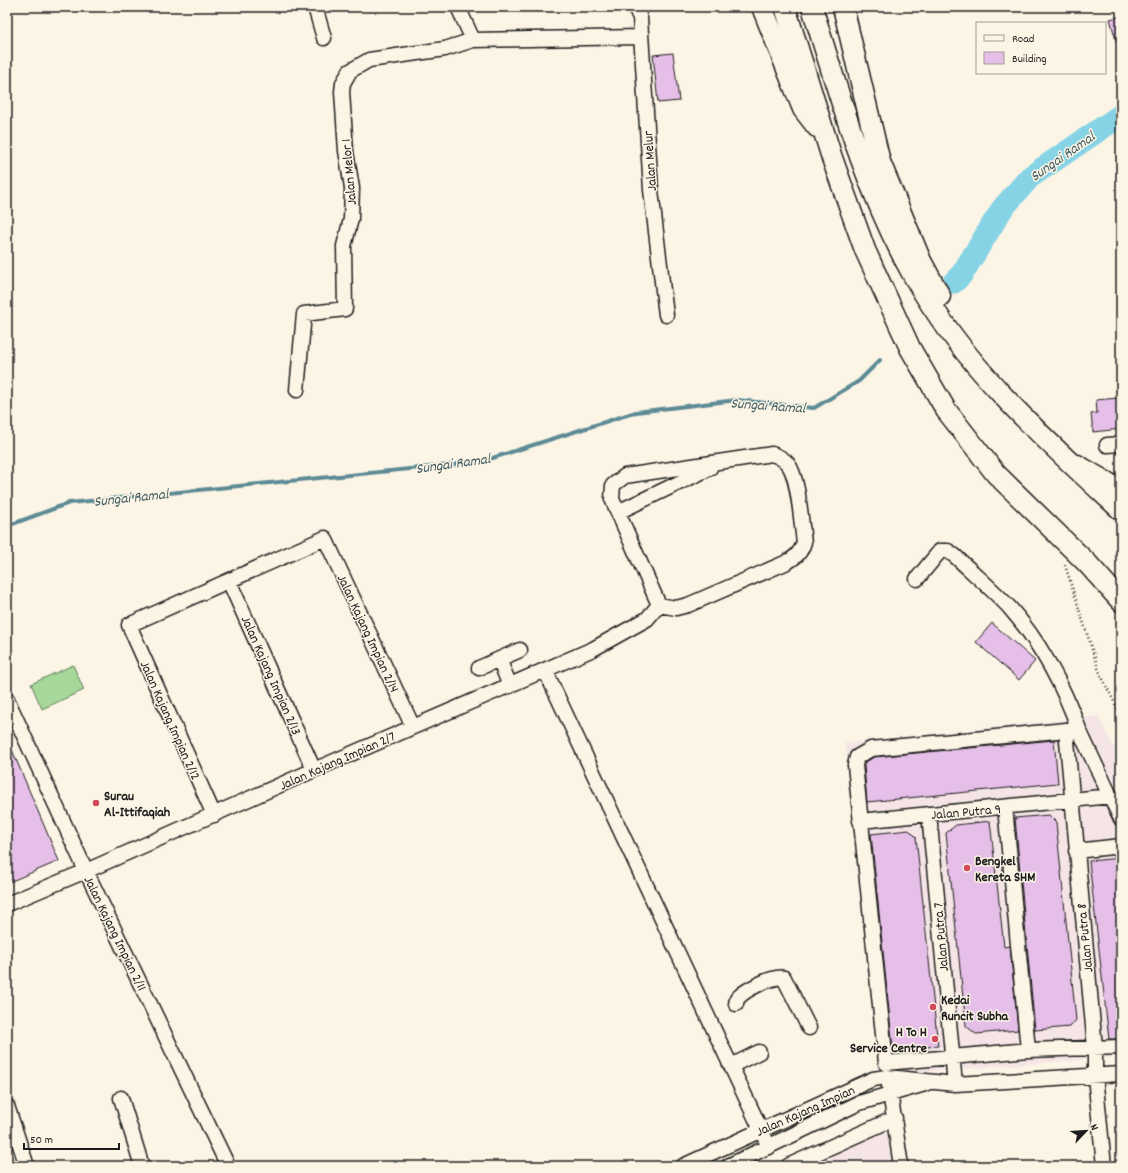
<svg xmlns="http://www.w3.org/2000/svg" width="1128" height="1173" viewBox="0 0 1128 1173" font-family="Dekko,sans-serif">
<rect width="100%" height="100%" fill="#fcf5e5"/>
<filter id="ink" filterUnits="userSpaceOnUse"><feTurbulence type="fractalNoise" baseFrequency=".025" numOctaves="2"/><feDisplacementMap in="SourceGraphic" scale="8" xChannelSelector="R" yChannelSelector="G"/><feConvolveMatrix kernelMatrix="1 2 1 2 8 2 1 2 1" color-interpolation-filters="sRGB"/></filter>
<g filter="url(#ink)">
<!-- built -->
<path fill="#f5e5e6" d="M1098 716 1121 761V1057L908 1073 878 1069 845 743Z
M887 1128 893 1166H804Z"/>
<!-- green -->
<path fill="#a5d899" stroke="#607a5a" d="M73 665 84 690 42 709 31 684Z"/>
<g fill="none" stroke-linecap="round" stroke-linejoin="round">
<!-- stream -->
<path stroke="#5c8a95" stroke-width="4" d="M7 526 69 503 480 462 636 412 737 400 814 408 859 381 880 360"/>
<!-- river -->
<path stroke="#87d3e6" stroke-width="23" d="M954 282 962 274 1002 209 1030 177 1121 115"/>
</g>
<!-- building -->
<path fill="#e6bfe8" stroke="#1c1c1c" d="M1121 16V46L1118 47 1110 19Z
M673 53 679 101 658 103 653 55Z
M1118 398 1119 412 1121 411V429L1093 432 1091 414 1097 413 1096 400Z
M992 623 1035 661 1019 680 976 642Z
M7 738 59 861 7 883Z
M1054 740 1058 783 867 802 864 766V763L874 757Z
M1049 815 1056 822 1076 1020 1070 1027 1035 1030 1015 818Z
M990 821 1004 947 1010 946 1018 1030 976 1034 966 1026 946 833 956 825Z
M909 830 916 837 938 1046 893 1050 871 834Z
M1121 858V1039H1109L1089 861Z"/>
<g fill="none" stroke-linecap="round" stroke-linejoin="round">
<defs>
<path id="minor" d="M315 7 324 38
M458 7 473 40
M635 7 640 18 651 190 666 315
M297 390 304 314 345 309 344 246 351 219 352 188 346 151 342 92 343 83 350 71 369 60 445 49 473 40 640 37
M1107 445 1121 444
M772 454C778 456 783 458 788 464 799 478 801 523 804 542 801 553 795 558 785 563L688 605 676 608 659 605 612 499 613 485 625 476Z
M1078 462 1121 487
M618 512 710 468
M917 579 940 551H948L955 556C973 573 992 589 1009 607 1041 643 1064 688 1080 732
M229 581 314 770
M499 659 510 686
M479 668 520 650
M545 670 769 1147
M7 699 86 871 228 1166
M1066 730 1095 1048V1076L1104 1166
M1005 807 1028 1050
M929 814 955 1084
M214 815 129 625 325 538 413 727
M1121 819 1080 732 1066 730 871 749 857 757 855 765 886 1063 1028 1050 1121 1047
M860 821 1111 796
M1076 851 1121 846
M7 904 86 871 314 770 593 649 647 619 659 605
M736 1004 737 999C744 990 774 975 784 978L809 1028
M731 1066 759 1052
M889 1085 901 1166
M121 1098 142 1166
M7 1106 27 1166
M683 1166 873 1079 887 1077 955 1084 1121 1074
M728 1166 859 1103 925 1084
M788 1166 895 1118"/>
<path id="highway" d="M762 7 803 109 817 127
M785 7 832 158 865 250 910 348 946 410 996 474 1087 563 1121 601
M812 7C840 98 866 191 913 275 965 368 1044 439 1121 510
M843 7 880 162 921 261 940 296"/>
</defs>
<!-- minor casing -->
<use href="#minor" stroke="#1c1c1c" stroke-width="17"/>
<!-- highway casing -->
<use href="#highway" stroke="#1c1c1c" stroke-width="23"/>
<!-- path -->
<path stroke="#1c1c1c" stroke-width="2.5" stroke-dasharray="1 3" stroke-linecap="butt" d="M1065 565 1099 671 1121 716"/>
<!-- minor -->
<use href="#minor" stroke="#fcf5e5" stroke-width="14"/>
<!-- highway -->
<use href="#highway" stroke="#fcf5e5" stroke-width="20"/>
</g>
</g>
<!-- markers -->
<g fill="#d1495b" stroke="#fcf5e5" stroke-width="1.5">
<circle cx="96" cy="803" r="4"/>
<circle cx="967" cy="868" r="4"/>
<circle cx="933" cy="1007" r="4"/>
<circle cx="935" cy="1039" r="4"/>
</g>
<g text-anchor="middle" stroke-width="3" stroke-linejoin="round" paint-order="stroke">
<!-- street labels -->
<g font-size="14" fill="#1c1c1c" stroke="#fcf5e5">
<text transform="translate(649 161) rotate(-94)" y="5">Jalan Melur</text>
<text transform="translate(348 172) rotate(-95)" y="5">Jalan Melor 1</text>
<text transform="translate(369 633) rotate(65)" y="5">Jalan Kajang Impian 2/14</text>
<text transform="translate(272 675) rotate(66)" y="5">Jalan Kajang Impian 2/13</text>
<text transform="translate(171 720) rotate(66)" y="5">Jalan Kajang Impian 2/12</text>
<text transform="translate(337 760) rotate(-24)" y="5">Jalan Kajang Impian 2/7</text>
<text transform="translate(966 811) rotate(-5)" y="5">Jalan Putra 9</text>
<text transform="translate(116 933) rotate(64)" y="5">Jalan Kajang Impian 2/11</text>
<text transform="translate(940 937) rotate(-95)" y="5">Jalan Putra 7</text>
<text transform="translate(1084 938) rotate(-96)" y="5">Jalan Putra 8</text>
<text transform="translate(805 1110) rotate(-24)" y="5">Jalan Kajang Impian</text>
</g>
<!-- poi labels -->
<g font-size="14" font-weight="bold" fill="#1c1c1c" stroke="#fcf5e5" text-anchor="start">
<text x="104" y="800">Surau<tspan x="104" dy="16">Al-Ittifaqiah</tspan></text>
<text x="975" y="865">Bengkel<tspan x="975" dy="16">Kereta SHM</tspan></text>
<text x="941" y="1004">Kedai<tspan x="941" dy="16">Runcit Subha</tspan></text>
<text x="927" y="1036" text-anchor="end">H To H<tspan x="927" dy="16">Service Centre</tspan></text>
</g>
<!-- water labels -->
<g font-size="15" font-style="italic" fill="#415c63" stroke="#fcf5e5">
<text transform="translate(1062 156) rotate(-35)" y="5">Sungai Ramal</text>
<text transform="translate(768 405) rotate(4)" y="5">Sungai Ramal</text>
<text transform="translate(453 463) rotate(-8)" y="5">Sungai Ramal</text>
<text transform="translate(131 497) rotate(-6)" y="5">Sungai Ramal</text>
</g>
</g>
<!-- margin -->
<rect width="1128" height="1173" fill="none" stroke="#fcf5e5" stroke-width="24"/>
<rect x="12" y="12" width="1104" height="1149" fill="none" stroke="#1c1c1c" stroke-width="1.5" filter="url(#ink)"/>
<!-- legend -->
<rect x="976" y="22" width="130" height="52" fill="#fcf5e5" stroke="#a29e95"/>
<rect x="984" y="35" width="20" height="6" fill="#fcf5e5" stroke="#a29e95"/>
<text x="1012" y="42" font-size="12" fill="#1c1c1c">Road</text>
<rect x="984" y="52" width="20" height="12" fill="#e6bfe8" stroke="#a29e95"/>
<text x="1012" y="62" font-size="12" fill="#1c1c1c">Building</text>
<!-- north arrow -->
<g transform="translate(1086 1131) rotate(65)" stroke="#fcf5e5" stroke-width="3" paint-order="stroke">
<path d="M0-3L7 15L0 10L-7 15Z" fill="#1c1c1c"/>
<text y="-6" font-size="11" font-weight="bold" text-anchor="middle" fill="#1c1c1c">N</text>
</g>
<!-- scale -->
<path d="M24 1143v6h95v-6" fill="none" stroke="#1c1c1c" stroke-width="2"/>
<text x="30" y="1143" font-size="12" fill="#1c1c1c" stroke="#fcf5e5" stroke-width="3" paint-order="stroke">50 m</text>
</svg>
